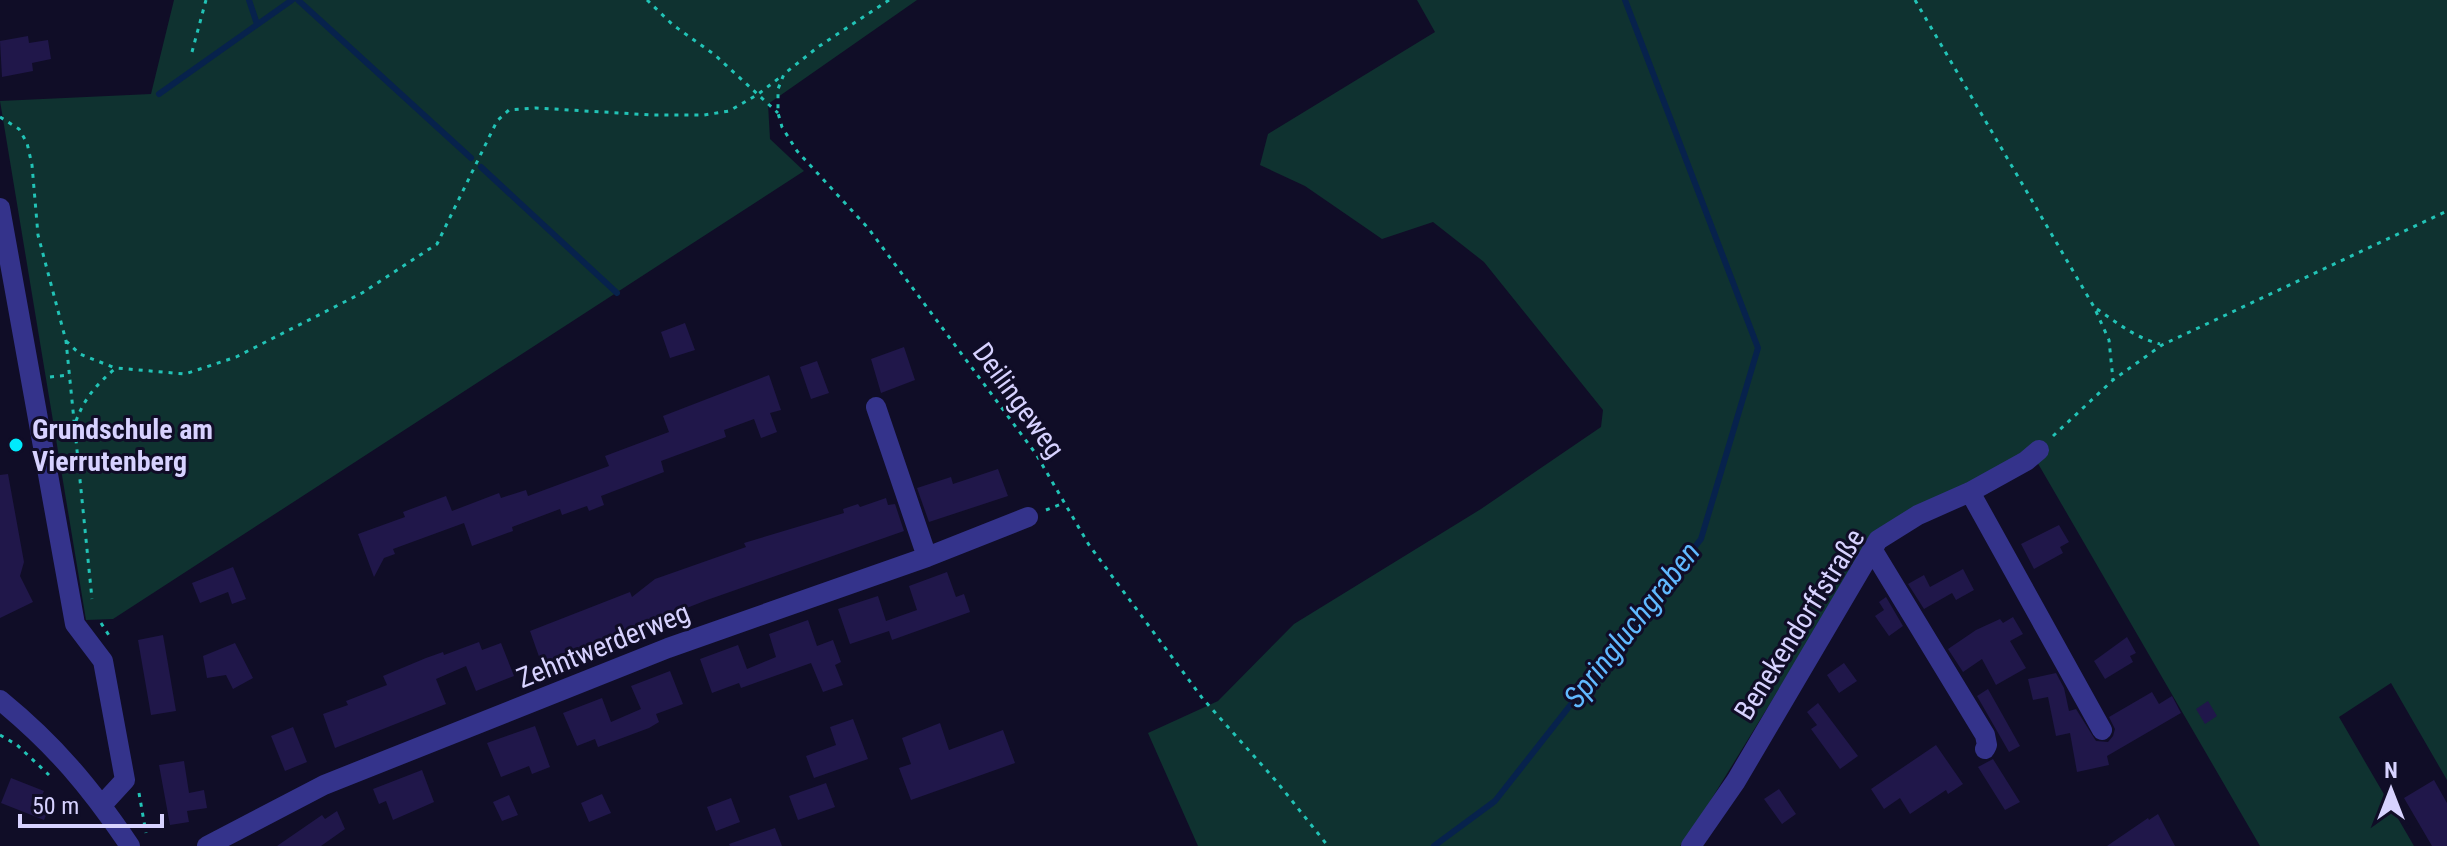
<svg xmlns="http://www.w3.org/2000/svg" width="2447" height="846" viewBox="0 0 2447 846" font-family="'Roboto Condensed',sans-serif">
<rect width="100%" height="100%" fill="#100d27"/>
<!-- green -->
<path fill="#0f3230" d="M174 0H917L768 104 770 139 804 171 113 619 86 620 0 101 151 94Z
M1417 0H2447V780L2391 683 2339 717 2414 846H2260L2029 448 1982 478 1911 511 1793 666 1690 834 1680 846H1198L1148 733 1218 701 1294 624 1481 509 1601 427 1603 410 1484 262 1433 222 1382 239 1305 186 1260 165 1268 134 1435 32Z"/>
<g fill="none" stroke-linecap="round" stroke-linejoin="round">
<!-- stream -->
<path stroke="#07224c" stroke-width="6" d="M249 0 257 24
M298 0 471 158
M159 94 292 0
M481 167 617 293
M1434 846 1495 801 1701 539 1758 348 1625 0"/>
</g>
<!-- building -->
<path fill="#20174a" d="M28 36 29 43 48 40 51 59 32 63 33 71 2 77 0 41Z
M685 323 695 350 670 358 661 332Z
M904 347 915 380 881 393 871 359Z
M817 361 829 393 811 399 800 367Z
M769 375 781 410 770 413 777 432 761 438 754 419 724 430 726 437 661 461 664 472 601 496 604 505 589 511 587 506 562 515 560 509 512 527 513 531 472 546 464 523 393 549 395 554 384 558 374 577 358 534 405 517 403 512 446 496 452 511 499 493 501 498 526 490 528 496 609 466 605 456 669 432 663 416Z
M998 469 1008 496 929 522 917 488 951 477 953 484Z
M8 474 24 562 20 576 33 602 0 618V475Z
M886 498 888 505 895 504 904 531 707 600 542 665 530 631 630 592 632 597 655 579 746 547 744 543 844 513 843 509 858 504 860 507Z
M2059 525 2069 542 2060 547 2063 553 2034 569 2021 544Z
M233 567 246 599 232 604 228 592 200 603 192 583Z
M1963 569 1974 590 1956 600 1952 593 1924 609 1908 584 1924 575 1930 587Z
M947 572 956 597 964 594 970 612 892 640 889 631 850 644 838 609 878 596 886 621 917 610 909 586Z
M1886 597 1903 626 1889 636 1875 616 1884 610 1879 602Z
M2013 617 2023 634 2010 641 2026 668 1996 685 1982 659 1963 672 1948 649 1976 630 2000 619 2003 623Z
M808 620 817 646 833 640 841 662 835 665 843 685 823 692 811 663 741 688 739 683 712 693 700 659 738 645 747 669 776 657 769 634Z
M163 635 176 711 151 715 138 640Z
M2127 637 2136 653 2130 656 2133 662 2105 679 2094 661Z
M479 642 482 650 501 643 514 676 476 691 466 666 436 679 446 704 335 748 323 714 348 705 346 701 387 685 383 676 426 658 443 652 444 655Z
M235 643 253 678 233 689 226 675 207 678 203 656Z
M1844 663 1857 681 1839 693 1827 675Z
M670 671 683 704 656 714 659 722 649 728 598 747 595 739 577 746 563 713 602 698 611 722 641 709 631 686Z
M2056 673 2064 688 2069 711 2076 709 2096 741 2108 742 2113 736 2115 729 2109 717 2152 692 2159 704 2172 696 2181 713 2107 756 2109 765 2077 772 2070 733 2056 736 2048 697 2033 700 2028 679Z
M1988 689 2020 746 2009 752 1977 696Z
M2208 701 2217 716 2205 724 2196 709Z
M1818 703 1858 756 1840 769 1811 729 1817 725 1807 712Z
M853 719 868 759 814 778 806 756 836 745 830 727Z
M940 723 949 750 1003 730 1015 763 911 800 899 768 911 764 902 738Z
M535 726 550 767 532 774 529 766 501 777 487 743Z
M293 727 307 762 285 771 271 736Z
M1936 745 1963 784 1948 794 1946 790 1910 814 1900 798 1884 809 1871 789Z
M1993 759 2020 802 2005 810 1978 767Z
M184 761 189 793 204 790 207 808 187 811 189 822 170 825 159 765Z
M422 770 434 802 393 820 386 801 379 804 373 789Z
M11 778 44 791 39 801 50 806 44 820 1 803Z
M2434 780 2447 803V846H2432L2404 798Z
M826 783 835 807 798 820 789 796Z
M1779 789 1796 814 1782 824 1764 799Z
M602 794 611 813 589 822 581 803Z
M509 795 518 815 502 821 493 802Z
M731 798 740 822 716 831 707 807Z
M337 811 345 829 321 846H277L322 815 325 819Z
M2158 814 2175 846H2107L2148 818 2149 820Z
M775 828 782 846H730L729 844Z"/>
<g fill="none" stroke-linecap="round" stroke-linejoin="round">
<!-- path -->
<path stroke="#22c3b6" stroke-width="3" stroke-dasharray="4 6" stroke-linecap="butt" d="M647 0 673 25 715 55 778 113
M889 0 818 47 784 74 778 89V113L782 127 797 151 868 228 1036 454 1089 545 1203 699 1277 782 1328 846
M1915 0 2094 307 2109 340 2113 380
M192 52 206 0
M0 117 19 129 27 143 32 165 38 235 66 341 92 599
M2097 309C2117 323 2136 338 2160 344
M66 341 80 354 115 368
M50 377 70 375
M76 421C85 397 97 384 116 368L185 374 236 357 362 293 437 244 497 121 509 110 536 108 653 115H704L729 111 757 95 783 75
M2053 436 2113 380 2162 345 2447 211
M1046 510 1064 503
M101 623 110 637
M0 735 17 745 49 775
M139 793 146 833"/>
<!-- minor -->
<path stroke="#34338b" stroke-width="20" d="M0 208 75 624 103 661 125 780 102 805
M876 407 927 557
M1970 492 2102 730
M1872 549 1985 735 1987 745 1985 749
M0 700C55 745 90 787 130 846
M207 846 324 785 668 648 927 557 1028 517
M1691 846 1736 781 1878 540 1918 515 1970 492 2026 461 2039 450"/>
</g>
<!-- markers -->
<circle fill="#00eafd" stroke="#100d27" stroke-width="3" cx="16" cy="445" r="8"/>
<g text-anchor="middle" stroke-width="6" stroke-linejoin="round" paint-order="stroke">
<!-- street labels -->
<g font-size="28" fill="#d7d2ff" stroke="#100d27">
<text transform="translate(1019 400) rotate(54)" y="10">Deilingeweg</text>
<text transform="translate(1799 624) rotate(-58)" y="10">Benekendorffstraße</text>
<text transform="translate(603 645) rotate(-22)" y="10">Zehntwerderweg</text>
</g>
<!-- poi labels -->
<g font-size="28" font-weight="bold" fill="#d7d2ff" stroke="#100d27" text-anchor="start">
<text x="32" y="439">Grundschule am<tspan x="32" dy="32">Vierrutenberg</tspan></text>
</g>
<!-- water labels -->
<g font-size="30" font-style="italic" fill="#60b9ff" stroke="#100d27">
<text transform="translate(1632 625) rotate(-52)" y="10">Springluchgraben</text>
</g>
</g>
<!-- north arrow -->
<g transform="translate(2391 790)" stroke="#100d27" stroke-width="6" paint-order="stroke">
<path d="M0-6L14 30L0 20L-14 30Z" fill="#d7d2ff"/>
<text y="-12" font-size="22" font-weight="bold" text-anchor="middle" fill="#d7d2ff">N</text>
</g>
<!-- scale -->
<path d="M20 814v12h142v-12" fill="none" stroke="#d7d2ff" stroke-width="4"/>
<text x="32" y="814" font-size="24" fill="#d7d2ff" stroke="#100d27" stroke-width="6" paint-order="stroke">50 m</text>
</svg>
